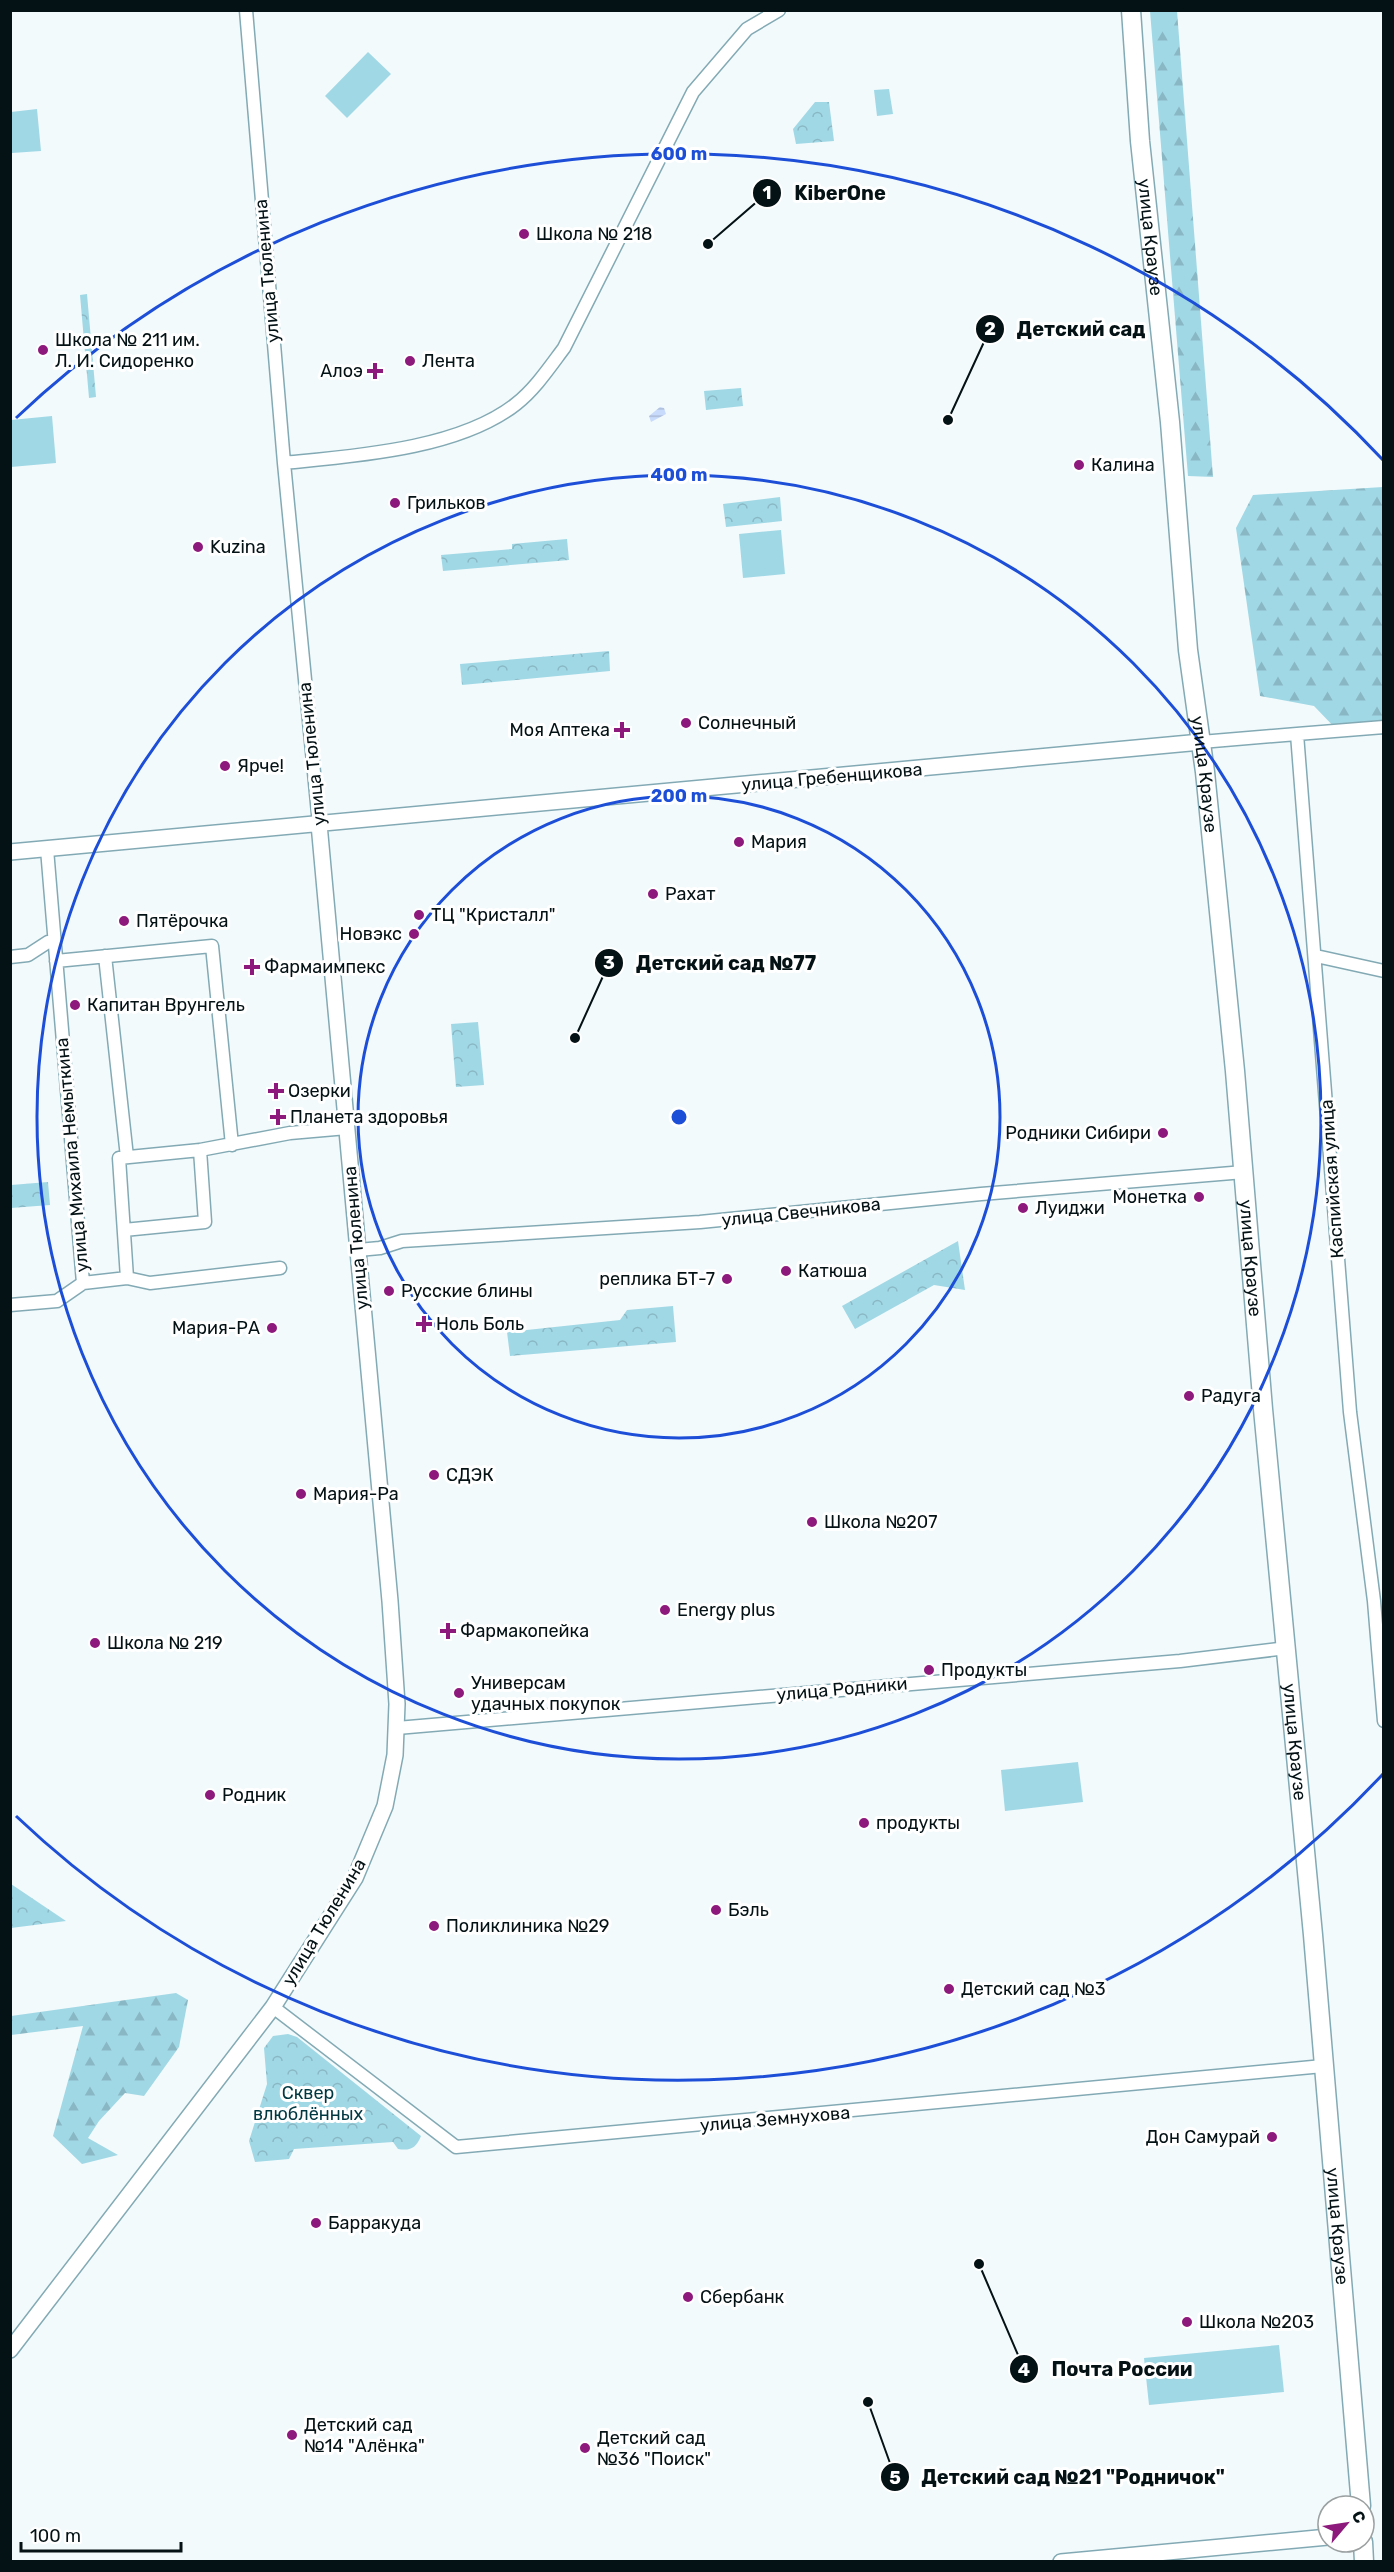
<svg xmlns="http://www.w3.org/2000/svg" width="1394" height="2572" viewBox="0 0 1394 2572" font-family="Rubik,sans-serif">
<defs>
<pattern id="forest-firs" width="22" height="20" patternUnits="userSpaceOnUse" patternTransform="scale(1.5)"><rect width="22" height="20" fill="#a1d8e5"/><path d="M5 1l3.5 6h-7zM16 11l3.5 6h-7z" fill="#89b8c4"/></pattern>
<pattern id="park-crowns" width="20" height="18" patternUnits="userSpaceOnUse" patternTransform="scale(1.5)"><rect width="20" height="18" fill="#a1d8e5"/><path d="M2 6a3 3 0 1 1 6 0M12 15a3 3 0 1 1 6 0" fill="none" stroke="#89b8c4"/></pattern>
<pattern id="water-rules" width="6" height="5" patternUnits="userSpaceOnUse" patternTransform="scale(1.5)"><rect width="6" height="5" fill="#c9dbfc"/><path d="M0 2.5h6" fill="none" stroke="#abbbd7"/></pattern>
</defs>
<rect width="100%" height="100%" fill="#f2fafc"/>
<!-- forest -->
<path fill="url(#forest-firs)" d="M1150 11H1177L1213 477 1188 476Z
M1383 487V735L1339 732 1314 706 1260 696 1236 528 1253 495Z
M176 1993 188 2000 179 2047 144 2096 125 2093 99 2121 88 2138 118 2155 82 2164 53 2136 83 2026 11 2035V2016Z"/>
<!-- park -->
<path fill="url(#park-crowns)" d="M815 102H829L834 141 796 144 793 129Z
M87 294 96 397 89 398 80 295Z
M741 388 743 406 706 410 704 391Z
M780 497 782 521 726 527 723 504Z
M567 539 569 560 443 571 441 555 512 549V544Z
M609 651 610 671 462 685 460 664Z
M478 1022 484 1085 456 1087 451 1024Z
M48 1182 50 1205 11 1208V1185Z
M958 1241 965 1290 934 1285 855 1329 842 1306Z
M673 1306 676 1342 510 1356 507 1332 620 1320 627 1310Z
M11 1884 66 1921 11 1928Z
M288 2034 297 2037 421 2136C416 2148 411 2151 398 2149L393 2142 294 2149 289 2159 255 2162 249 2141 267 2084 264 2048 273 2036Z"/>
<!-- garden -->
<path fill="#a1d8e5" d="M368 52 391 74 347 118 325 96Z
M889 89 893 114 877 116 874 90Z
M37 109 41 151 12 153 11 112Z
M52 416 56 463 11 467V420Z
M781 530 785 574 743 578 739 534Z
M1078 1762 1083 1802 1005 1811 1001 1770Z
M1279 2345 1284 2392 1149 2405 1144 2358Z"/>
<!-- water -->
<path fill="url(#water-rules)" d="M660 407 664 408 666 414 651 422 649 416Z"/>
<g fill="none" stroke-linecap="round" stroke-linejoin="round">
<defs>
<path id="minor" d="M246 10 284 463 319 824
M284 463C355 456 459 449 516 404 535 389 549 368 564 348L693 92 747 29 779 10
M1297 734 1384 727
M1201 742 1297 734 1350 1412 1374 1601 1384 1721
M47 849 83 1283
M105 956 127 1157
M1316 956 1384 971
M10 957 28 955 48 942
M56 961 212 946 232 1145
M124 1230 205 1222 200 1150
M358 1250 380 1248 402 1241 700 1222 981 1194 1244 1172
M127 1278 150 1283 280 1268
M10 1305 57 1301 83 1283 127 1278 119 1158 200 1150 290 1133 347 1128
M397 1728 1180 1661 1287 1648
M273 2007 456 2147 1323 2066"/>
<path id="tertiary" d="M10 852 1201 742
M10 2350 273 2007 355 1878 385 1806 395 1755 397 1704 390 1601 319 824
M1061 2562 1328 2537"/>
<g id="secondary">
<path id="s1" d="M1131 10 1140 141 1170 422 1188 650 1205 772 1235 1071 1263 1409 1313 1935 1361 2506"/>
<path d="M1363 2542 1364 2562"/>
</g>
</defs>
<!-- minor casing -->
<use href="#minor" stroke="#83aab4" stroke-width="15"/>
<!-- tertiary casing -->
<use href="#tertiary" stroke="#83aab4" stroke-width="18"/>
<!-- secondary casing -->
<use href="#secondary" stroke="#83aab4" stroke-width="21"/>
<!-- minor -->
<use href="#minor" stroke="#fff" stroke-width="12"/>
<!-- tertiary -->
<use href="#tertiary" stroke="#fff" stroke-width="15"/>
<!-- secondary -->
<use href="#secondary" stroke="#fff" stroke-width="18"/>
</g>
<!-- distance rings -->
<g fill="none" stroke="#1d4ed8" stroke-width="3">
<circle cx="679" cy="1117" r="321"/>
<circle cx="679" cy="1117" r="642"/>
<path d="M1383 1774A963 963 0 0 1 16 1816M16 418A963 963 0 0 1 1383 460"/>
</g>
<!-- markers -->
<g fill="#8c197b" stroke="#fff" stroke-width="2">
<circle cx="524" cy="234" r="6"/>
<circle cx="43" cy="350" r="6"/>
<circle cx="410" cy="361" r="6"/>
<path d="M372 362h6v6h6v6h-6v6h-6v-6h-6v-6h6z"/>
<circle cx="1079" cy="465" r="6"/>
<circle cx="395" cy="503" r="6"/>
<circle cx="198" cy="547" r="6"/>
<circle cx="686" cy="723" r="6"/>
<path d="M619 721h6v6h6v6h-6v6h-6v-6h-6v-6h6z"/>
<circle cx="225" cy="766" r="6"/>
<circle cx="739" cy="842" r="6"/>
<circle cx="653" cy="894" r="6"/>
<circle cx="419" cy="915" r="6"/>
<circle cx="124" cy="921" r="6"/>
<circle cx="414" cy="934" r="6"/>
<path d="M249 958h6v6h6v6h-6v6h-6v-6h-6v-6h6z"/>
<circle cx="75" cy="1005" r="6"/>
<path d="M273 1082h6v6h6v6h-6v6h-6v-6h-6v-6h6z"/>
<path d="M275 1108h6v6h6v6h-6v6h-6v-6h-6v-6h6z"/>
<circle cx="1163" cy="1133" r="6"/>
<circle cx="1199" cy="1197" r="6"/>
<circle cx="1023" cy="1208" r="6"/>
<circle cx="786" cy="1271" r="6"/>
<circle cx="727" cy="1279" r="6"/>
<circle cx="389" cy="1291" r="6"/>
<path d="M421 1315h6v6h6v6h-6v6h-6v-6h-6v-6h6z"/>
<circle cx="272" cy="1328" r="6"/>
<circle cx="1189" cy="1396" r="6"/>
<circle cx="434" cy="1475" r="6"/>
<circle cx="301" cy="1494" r="6"/>
<circle cx="812" cy="1522" r="6"/>
<circle cx="665" cy="1610" r="6"/>
<path d="M445 1622h6v6h6v6h-6v6h-6v-6h-6v-6h6z"/>
<circle cx="95" cy="1643" r="6"/>
<circle cx="929" cy="1670" r="6"/>
<circle cx="459" cy="1693" r="6"/>
<circle cx="210" cy="1795" r="6"/>
<circle cx="864" cy="1823" r="6"/>
<circle cx="716" cy="1910" r="6"/>
<circle cx="434" cy="1926" r="6"/>
<circle cx="949" cy="1989" r="6"/>
<circle cx="1272" cy="2137" r="6"/>
<circle cx="316" cy="2223" r="6"/>
<circle cx="688" cy="2297" r="6"/>
<circle cx="1187" cy="2322" r="6"/>
<circle cx="292" cy="2435" r="6"/>
<circle cx="585" cy="2448" r="6"/>
</g>
<g text-anchor="middle" stroke-width="6" stroke-linejoin="round" paint-order="stroke">
<!-- poi labels -->
<g font-size="18" fill="#041115" stroke="#fff" text-anchor="start">
<text x="536" y="240">Школа № 218</text>
<text x="55" y="346">Школа № 211 им.<tspan x="55" dy="21">Л. И. Сидоренко</tspan></text>
<text x="422" y="367">Лента</text>
<text x="363" y="377" text-anchor="end">Алоэ</text>
<text x="1091" y="471">Калина</text>
<text x="407" y="509">Грильков</text>
<text x="210" y="553">Kuzina</text>
<text x="698" y="729">Солнечный</text>
<text x="610" y="736" text-anchor="end">Моя Аптека</text>
<text x="237" y="772">Ярче!</text>
<text x="751" y="848">Мария</text>
<text x="665" y="900">Рахат</text>
<text x="431" y="921">ТЦ "Кристалл"</text>
<text x="136" y="927">Пятёрочка</text>
<text x="402" y="940" text-anchor="end">Новэкс</text>
<text x="264" y="973">Фармаимпекс</text>
<text x="87" y="1011">Капитан Врунгель</text>
<text x="288" y="1097">Озерки</text>
<text x="290" y="1123">Планета здоровья</text>
<text x="1151" y="1139" text-anchor="end">Родники Сибири</text>
<text x="1187" y="1203" text-anchor="end">Монетка</text>
<text x="1035" y="1214">Луиджи</text>
<text x="798" y="1277">Катюша</text>
<text x="715" y="1285" text-anchor="end">реплика БТ-7</text>
<text x="401" y="1297">Русские блины</text>
<text x="436" y="1330">Ноль Боль</text>
<text x="260" y="1334" text-anchor="end">Мария-РА</text>
<text x="1201" y="1402">Радуга</text>
<text x="446" y="1481">СДЭК</text>
<text x="313" y="1500">Мария-Ра</text>
<text x="824" y="1528">Школа №207</text>
<text x="677" y="1616">Energy plus</text>
<text x="460" y="1637">Фармакопейка</text>
<text x="107" y="1649">Школа № 219</text>
<text x="941" y="1676">Продукты</text>
<text x="471" y="1689">Универсам<tspan x="471" dy="21">удачных покупок</tspan></text>
<text x="222" y="1801">Родник</text>
<text x="876" y="1829">продукты</text>
<text x="728" y="1916">Бэль</text>
<text x="446" y="1932">Поликлиника №29</text>
<text x="961" y="1995">Детский сад №3</text>
<text x="1260" y="2143" text-anchor="end">Дон Самурай</text>
<text x="328" y="2229">Барракуда</text>
<text x="700" y="2303">Сбербанк</text>
<text x="1199" y="2328">Школа №203</text>
<text x="304" y="2431">Детский сад<tspan x="304" dy="21">№14 "Алёнка"</tspan></text>
<text x="597" y="2444">Детский сад<tspan x="597" dy="21">№36 "Поиск"</tspan></text>
</g>
<!-- street labels -->
<g font-size="18" fill="#041115" stroke="#fff">
<text dy="6" stroke="none"><textPath href="#s1" startOffset="228">улица Краузе</textPath></text>
<text transform="translate(267 271) rotate(-95)" y="6">улица Тюленина</text>
<text transform="translate(312 754) rotate(-96)" y="6">улица Тюленина</text>
<text dy="6" stroke="none"><textPath href="#s1" startOffset="768">улица Краузе</textPath></text>
<text transform="translate(832 777) rotate(-5)" y="6">улица Гребенщикова</text>
<text transform="translate(72 1155) rotate(-95)" y="6">улица Михаила Немыткина</text>
<text transform="translate(1332 1179) rotate(-94)" y="6">Каспийская улица</text>
<text transform="translate(801 1212) rotate(-6)" y="6">улица Свечникова</text>
<text transform="translate(356 1238) rotate(-95)" y="6">улица Тюленина</text>
<text dy="6" stroke="none"><textPath href="#s1" startOffset="1254">улица Краузе</textPath></text>
<text transform="translate(842 1689) rotate(-5)" y="6">улица Родники</text>
<text dy="6" stroke="none"><textPath href="#s1" startOffset="1740">улица Краузе</textPath></text>
<text transform="translate(324 1922) rotate(-59)" y="6">улица Тюленина</text>
<text transform="translate(775 2119) rotate(-5)" y="6">улица Земнухова</text>
<text dy="6" stroke="none"><textPath href="#s1" startOffset="2226">улица Краузе</textPath></text>
</g>
<!-- park labels -->
<g font-size="18" fill="#003842" stroke="#fff">
<text x="308" y="2099">Сквер<tspan x="308" dy="21">влюблённых</tspan></text>
</g>
</g>
<circle cx="679" cy="1117" r="9" fill="#1d4ed8" stroke="#fff" stroke-width="3"/>
<g font-size="18" text-anchor="middle" font-weight="bold" fill="#1d4ed8" stroke="#fff" stroke-width="6" stroke-linejoin="round" paint-order="stroke">
<text x="679" y="160">600 m</text>
<text x="679" y="481">400 m</text>
<text x="679" y="802">200 m</text>
</g>
<!-- callouts -->
<path fill="none" stroke="#041115" stroke-width="2" d="M708 244L767 193M948 420L990 329M575 1038L609 963M979 2264L1024 2369M868 2402L895 2477"/>
<g fill="#041115" stroke="#fff" stroke-width="2">
<circle cx="708" cy="244" r="6"/>
<circle cx="948" cy="420" r="6"/>
<circle cx="575" cy="1038" r="6"/>
<circle cx="979" cy="2264" r="6"/>
<circle cx="868" cy="2402" r="6"/>
<circle cx="767" cy="193" r="15"/>
<circle cx="990" cy="329" r="15"/>
<circle cx="609" cy="963" r="15"/>
<circle cx="1024" cy="2369" r="15"/>
<circle cx="895" cy="2477" r="15"/>
</g>
<g font-size="18" text-anchor="middle" font-weight="bold" fill="#fff">
<text x="767" y="199">1</text>
<text x="990" y="335">2</text>
<text x="609" y="969">3</text>
<text x="1024" y="2376">4</text>
<text x="895" y="2484">5</text>
</g>
<g font-size="20" text-anchor="middle" font-weight="bold" fill="#041115" stroke="#fff" stroke-width="6" stroke-linejoin="round" paint-order="stroke">
<text x="840" y="200">KiberOne</text>
<text x="1081" y="336">Детский сад</text>
<text x="726" y="970">Детский сад №77</text>
<text x="1122" y="2376">Почта России</text>
<text x="1073" y="2484">Детский сад №21 "Родничок"</text>
</g>
<!-- border -->
<rect width="1394" height="2572" fill="none" stroke="#041115" stroke-width="24"/>
<!-- north arrow -->
<g transform="translate(1346 2524) rotate(61)"><circle r="28" fill="#ffffff" stroke="#9ba0a1" stroke-width="1.5"/>
<path d="M0-4.5L10 22L0 15L-10 22Z" fill="#8c197b"/>
<text y="-9" font-size="16" font-weight="bold" text-anchor="middle" fill="#041115">С</text>
</g>
<!-- scale -->
<path d="M21 2542v9h160v-9" fill="none" stroke="#041115" stroke-width="3"/>
<text x="30" y="2542" font-size="18" fill="#041115" stroke="#ffffff" stroke-width="4.5" paint-order="stroke">100 m</text>
</svg>
